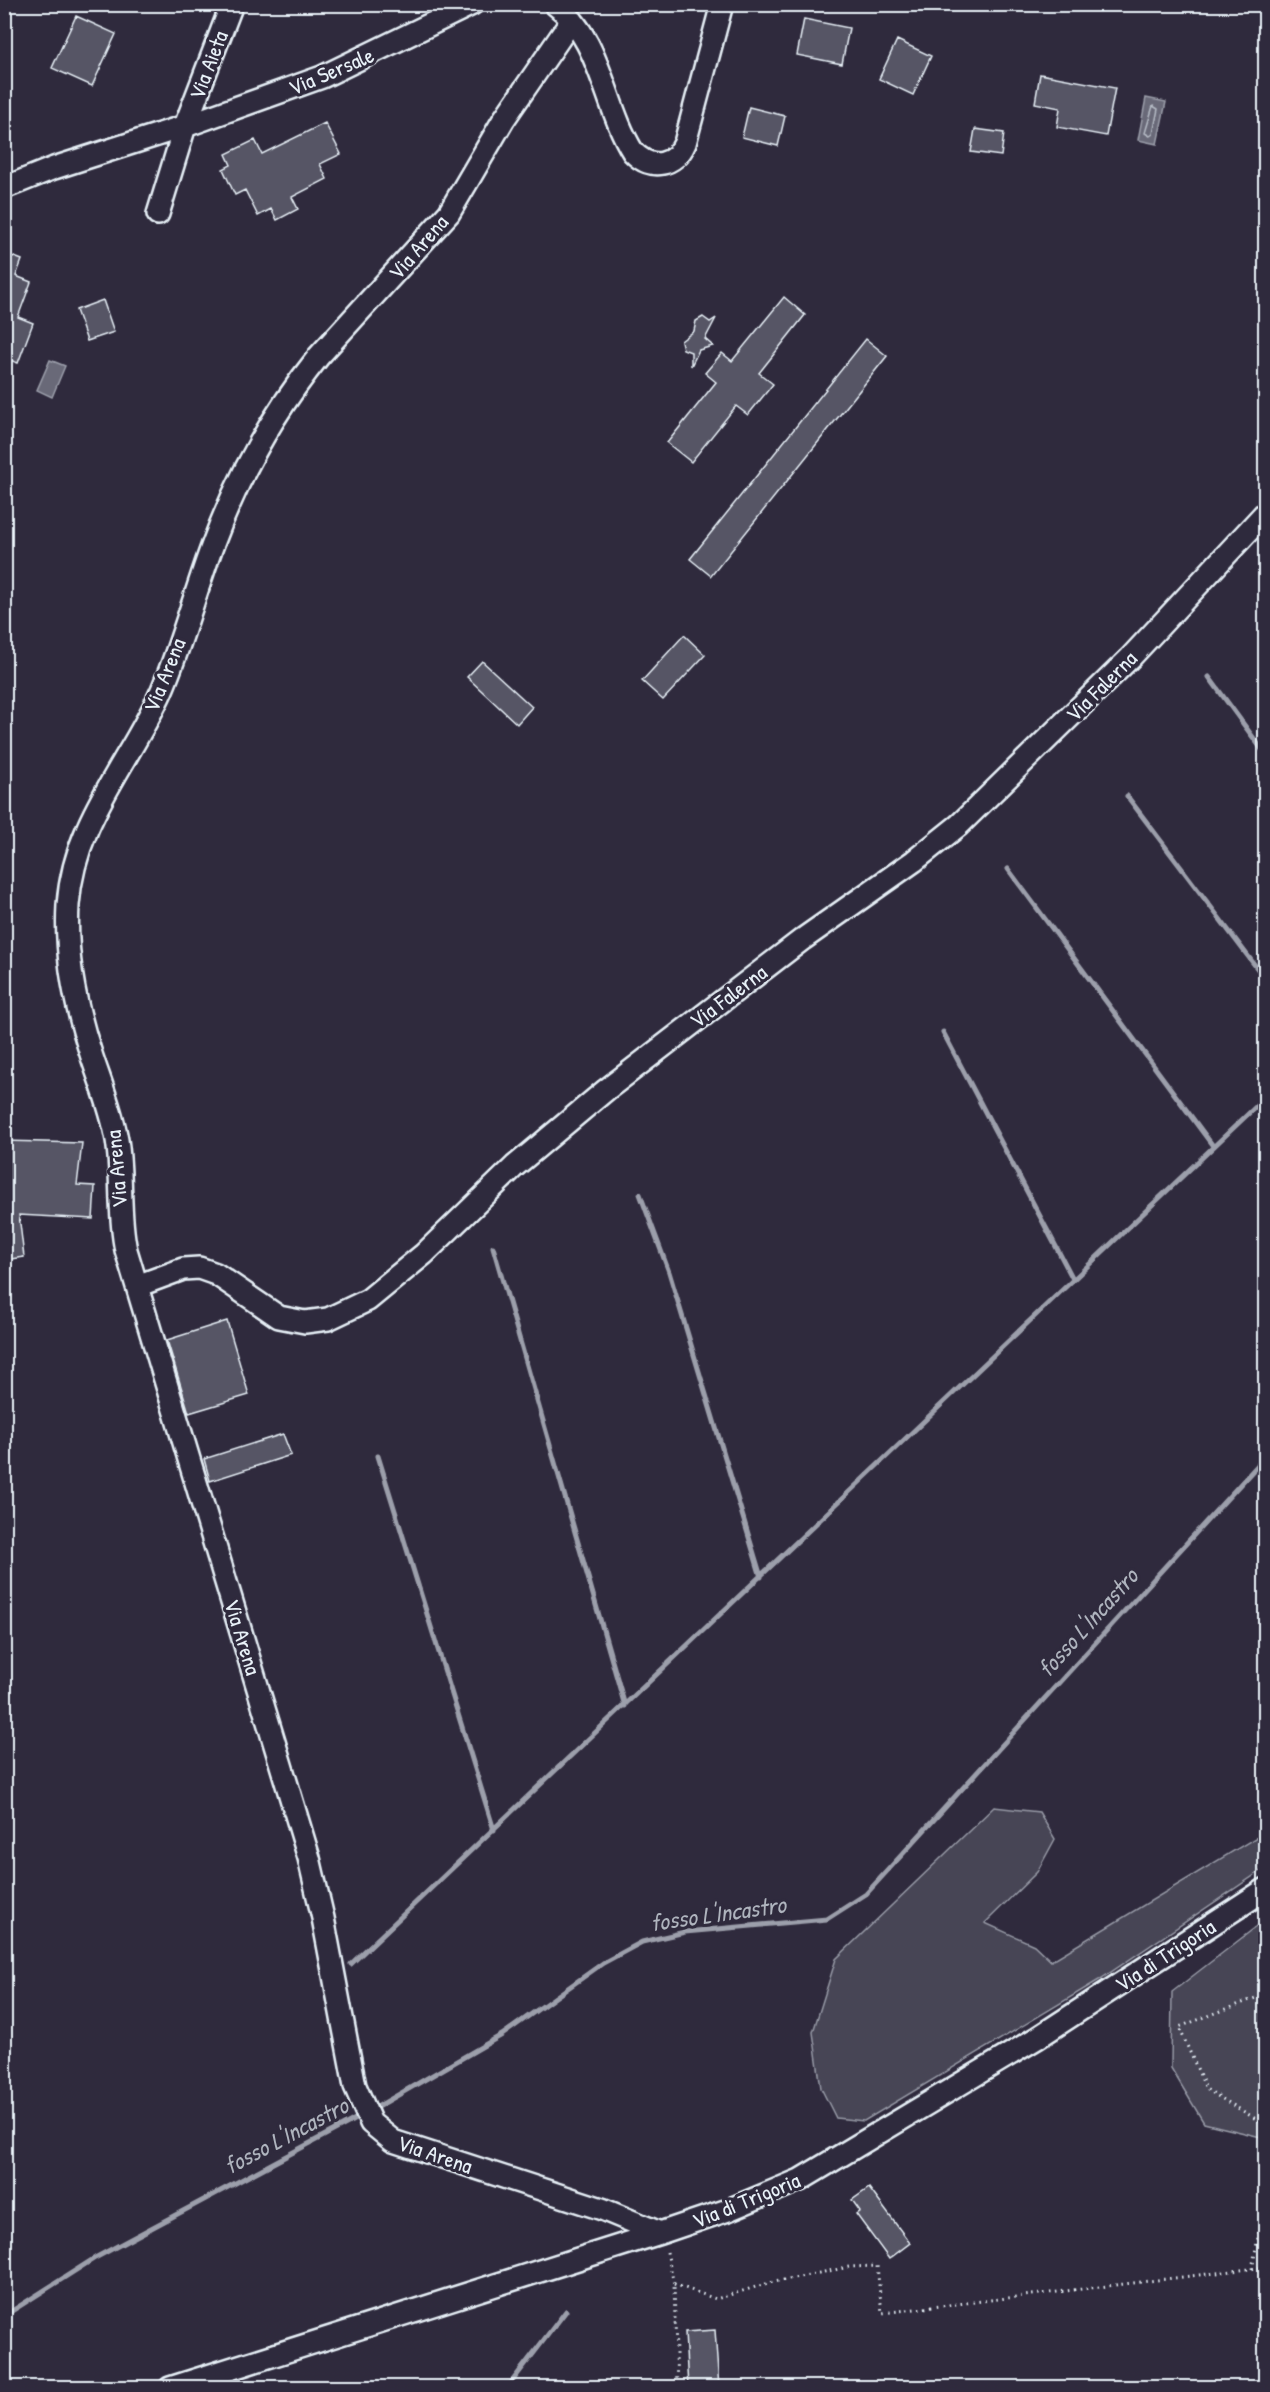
<svg xmlns="http://www.w3.org/2000/svg" width="1270" height="2392" viewBox="0 0 1270 2392" font-family="'Patrick Hand',sans-serif">
<rect width="100%" height="100%" fill="#2f2a3d"/>
<filter id="ink" filterUnits="userSpaceOnUse"><feTurbulence type="fractalNoise" baseFrequency=".0167" numOctaves="2"/><feDisplacementMap in="SourceGraphic" scale="12" xChannelSelector="R" yChannelSelector="G"/><feConvolveMatrix kernelMatrix="1 2 1 2 8 2 1 2 1" color-interpolation-filters="sRGB"/></filter>
<g filter="url(#ink)">
<!-- green -->
<path fill="#464455" stroke="#979aa6" stroke-width="1.5" d="M994 1807 1039 1812 1055 1839 1037 1872 985 1923 1034 1945 1051 1961 1265 1832V1868L1099 1980 864 2121 836 2118 821 2088 813 2032 836 1959Z
M1265 1920V2138L1204 2123 1171 2068 1172 1992Z"/>
<!-- water -->
<path fill="#696978" stroke="#9c9fab" stroke-width="1.5" d="M1146 98 1166 102 1157 144 1138 140Z
M50 360 65 366 52 397 37 390Z"/>
<g fill="none" stroke-linecap="round" stroke-linejoin="round">
<!-- shore -->
<path stroke="#b5bbc5" stroke-width="1.5" d="M1153 106 1158 109 1153 134 1150 136 1145 133Z"/>
<!-- stream -->
<path stroke="#9c9fab" stroke-width="5" d="M1209 677 1266 755
M1127 796 1266 980
M1008 869 1213 1146
M943 1032 1073 1279
M640 1194 669 1272 761 1577
M493 1247 625 1706
M378 1456 494 1830
M351 1964 1266 1097
M372 2110 502 2035 603 1963 642 1942 685 1932 827 1919 866 1894 1266 1456
M4 2316 95 2258 361 2116
M507 2388 566 2311"/>
</g>
<!-- building -->
<path fill="#575565" stroke="#e8f1f8" stroke-width="1.5" d="M76 16 116 34 92 86 52 68Z
M804 19 849 28 842 64 797 55Z
M897 40 931 56 913 95 879 79Z
M1040 74 1115 88 1106 136 1057 127 1060 108 1035 103Z
M749 107 785 116 778 146 742 137Z
M325 123 341 154 320 164 327 179 292 197 298 209 277 220 271 209 258 216 245 190 235 195 223 169 231 165 226 154 255 140 262 154Z
M975 129 1004 133 1001 156 971 152Z
M4 253 22 260 16 276 31 282 18 317 33 323 18 363 4 358Z
M784 297 805 315 759 373 773 384 748 415 736 406 691 462 667 443 716 382 705 373 722 353 732 361Z
M103 300 114 332 87 341 76 310Z
M703 317 710 322 716 318 705 339 713 346 699 350 691 366V352L683 349 681 341 694 331 696 321Z
M866 339 887 356 711 576 690 559Z
M684 635 705 655 663 700 642 681Z
M482 661 532 707 517 724 467 677Z
M4 1141 82 1143 77 1185 95 1186 93 1219 19 1215 24 1257 4 1260Z
M227 1321 249 1395 189 1413 167 1340Z
M283 1434 291 1455 210 1481 204 1459Z
M869 2188 910 2243 889 2259 856 2214 860 2211 852 2200Z
M715 2330 719 2388H688L685 2332Z"/>
<g fill="none" stroke-linecap="round" stroke-linejoin="round">
<defs>
<path id="minor" d="M555 4C601 38 604 106 633 152 651 171 675 166 685 143L722 4
M572 20 504 119 449 213 319 356C273 413 238 476 213 544 195 592 182 643 162 690 129 764 74 820 68 905 65 956 76 1009 92 1057 101 1084 112 1111 117 1140 123 1177 118 1214 126 1250L309 1858 323 1918 355 2086 371 2123 393 2141 602 2209 660 2233
M4 188 54 168 185 126 322 77 472 4
M158 214 185 126 232 4
M137 1286 183 1269 199 1268 216 1274 279 1317 305 1322 328 1319 368 1300 424 1254 515 1166 606 1090 803 939 914 861 959 825 1130 658 1266 512
M170 2388 660 2233 728 2210 800 2180 1037 2038 1266 1889"/>
</defs>
<!-- minor casing -->
<use href="#minor" stroke="#e8f1f8" stroke-width="26"/>
<!-- path -->
<path stroke="#e8f1f8" stroke-width="3" stroke-dasharray="1.5 4.5" stroke-linecap="butt" d="M1266 1994 1179 2027 1206 2089 1266 2125
M667 2252 674 2284 677 2388
M1252 2269 1266 2195
M674 2284 716 2299 769 2283 849 2267 877 2266 882 2313 1266 2267"/>
<!-- minor -->
<use href="#minor" stroke="#2f2a3d" stroke-width="21"/>
</g>
</g>
<g text-anchor="middle" stroke-width="6" stroke-linejoin="round" paint-order="stroke">
<!-- street labels -->
<g font-size="22" fill="#e8f1f8" stroke="#2f2a3d">
<text transform="translate(208 65) rotate(-69)" y="8">Via Aieta</text>
<text transform="translate(331 71) rotate(-23)" y="8">Via Sersale</text>
<text transform="translate(418 247) rotate(-49)" y="8">Via Arena</text>
<text transform="translate(164 675) rotate(-68)" y="8">Via Arena</text>
<text transform="translate(1101 686) rotate(-45)" y="8">Via Falerna</text>
<text transform="translate(728 996) rotate(-37)" y="8">Via Falerna</text>
<text transform="translate(116 1169) rotate(-95)" y="8">Via Arena</text>
<text transform="translate(243 1637) rotate(73)" y="8">Via Arena</text>
<text transform="translate(1165 1955) rotate(-33)" y="8">Via di Trigoria</text>
<text transform="translate(435 2154) rotate(19)" y="8">Via Arena</text>
<text transform="translate(746 2200) rotate(-22)" y="8">Via di Trigoria</text>
</g>
<!-- water labels -->
<g font-size="24" font-style="italic" fill="#afb4be" stroke="#2f2a3d">
<text transform="translate(1088 1623) rotate(-48)" y="8">fosso L'Incastro</text>
<text transform="translate(718 1914) rotate(-8)" y="8">fosso L'Incastro</text>
<text transform="translate(286 2136) rotate(-28)" y="8">fosso L'Incastro</text>
</g>
</g>
<!-- margin -->
<rect width="1270" height="2392" fill="none" stroke="#2f2a3d" stroke-width="24"/>
<rect x="12" y="12" width="1246" height="2368" fill="none" stroke="#e8f1f8" stroke-width="2" filter="url(#ink)"/>
</svg>
